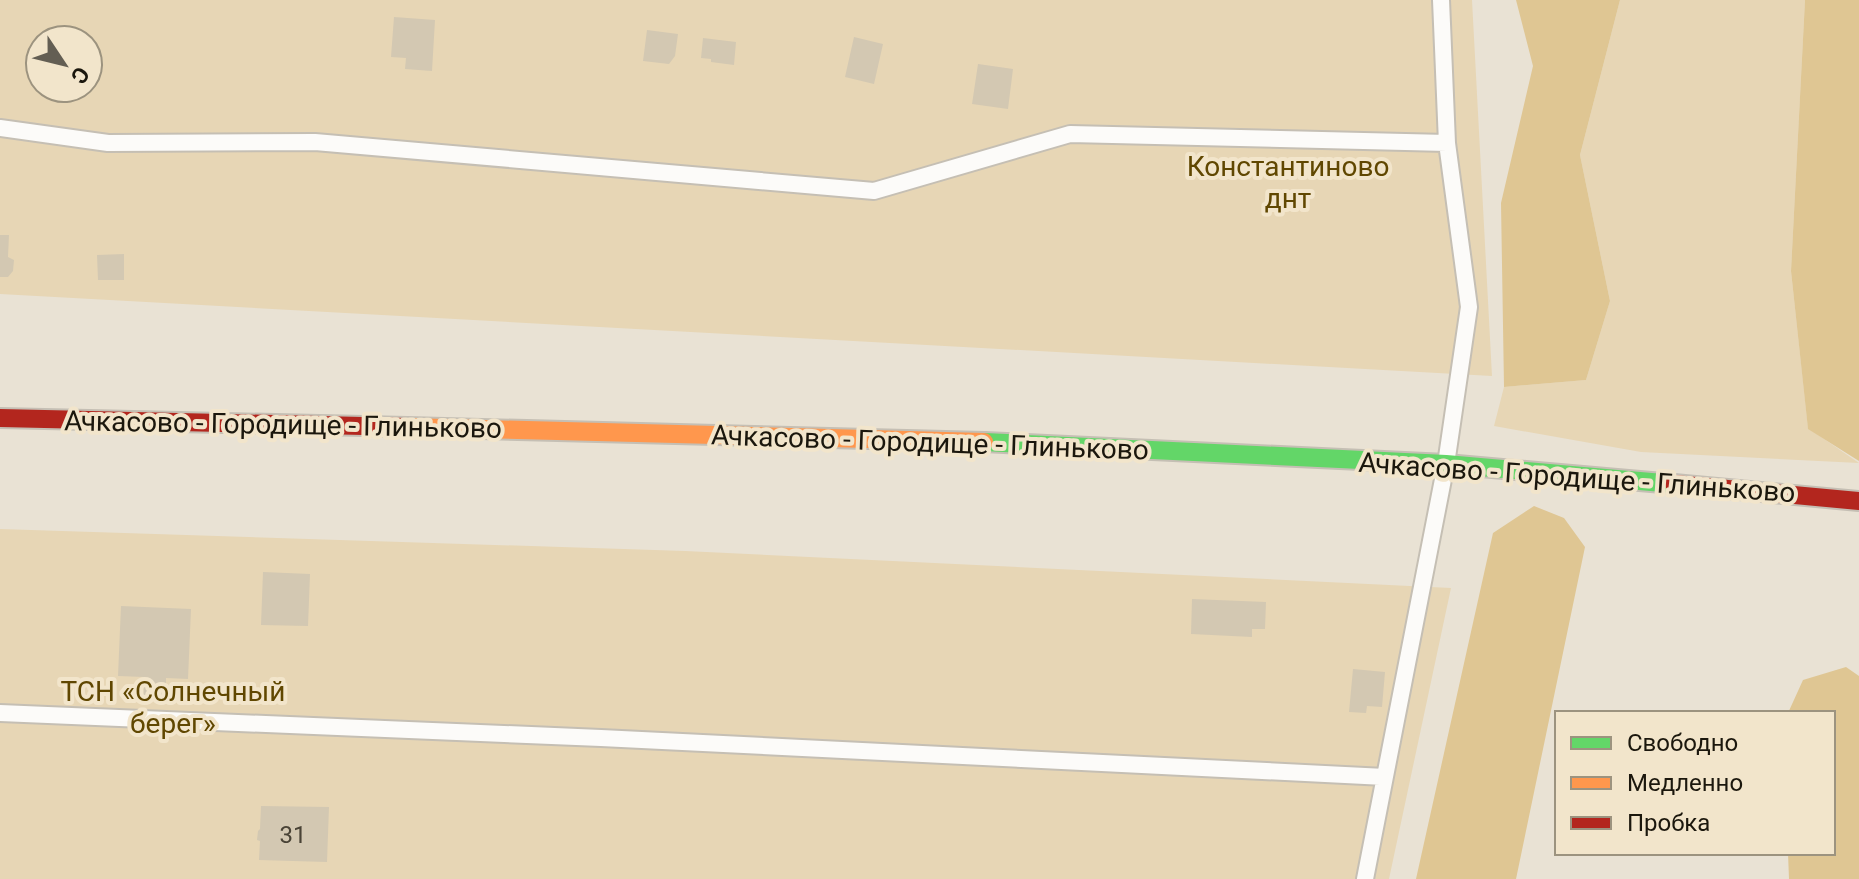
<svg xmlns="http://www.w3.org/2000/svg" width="1859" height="879" viewBox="0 0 1859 879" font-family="Roboto,sans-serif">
<rect width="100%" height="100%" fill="#e9e2d4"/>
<!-- green -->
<path fill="#e7d6b5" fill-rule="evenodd" d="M0 0H1472L1492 376 0 294ZM40 40H88V88H40Z
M1620 0H1805L1791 271 1808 428 1859 463 1641 452 1494 426 1504 387 1586 380 1610 301 1580 155Z
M0 529 685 551 1451 588 1389 879H0Z"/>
<!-- forest -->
<path fill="#dfc693" d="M1516 0H1620L1580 155 1610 301 1586 380 1504 387 1501 203 1533 66Z
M1805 0H1859V461L1808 429 1791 271Z
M1534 506 1564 518 1585 547 1516 879H1416L1493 533Z
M1846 667 1859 676V879H1789L1788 853H1833V713H1788L1803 680Z"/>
<!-- building -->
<path fill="#d3c8b2" d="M394 17 435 20 432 71 405 69 406 58 391 57Z
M647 30 678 34 675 56 669 64 643 61Z
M854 37 883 44 874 84 845 77Z
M703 38 736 42 734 65 711 62V59L701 58Z
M978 64 1013 69 1008 109 972 104Z
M0 235H9L8 257 14 260 13 271 8 277H0Z
M124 254V280H98L97 255Z
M263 572 310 574 308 626 261 625Z
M1192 599 1266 602 1265 629H1252V637L1191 634Z
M121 606 191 609 188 679 166 678V702L143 701 144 677 118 676Z
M1353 669 1385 672 1382 707 1367 706 1366 713 1349 712Z
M261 806 329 807 327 862 259 860 260 841 257 840 258 831 260 829Z"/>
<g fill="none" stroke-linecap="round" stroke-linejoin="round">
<defs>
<path id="lane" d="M1441 0 1447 143
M0 128 108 143 315 142 874 191 1070 134 1447 143 1469 307 1446 464 1365 879
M0 713 601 738 1385 777"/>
<path id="fast" d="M984 442 1446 464 1674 484"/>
<path id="slow" d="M407 427 984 442"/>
<path id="jam" d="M0 418 407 427
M1674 484 1859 501"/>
</defs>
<!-- lane casing -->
<use href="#lane" stroke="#c5bfb4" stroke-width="20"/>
<!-- fast casing -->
<use href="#fast" stroke="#c5bfb4" stroke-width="22"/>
<!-- slow casing -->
<use href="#slow" stroke="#c5bfb4" stroke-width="22"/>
<!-- jam casing -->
<use href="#jam" stroke="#c5bfb4" stroke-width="22"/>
<!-- lane -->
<use href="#lane" stroke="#fcfbf9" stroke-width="16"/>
<!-- fast -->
<use href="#fast" stroke="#63d668" stroke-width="18"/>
<!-- slow -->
<use href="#slow" stroke="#ff974d" stroke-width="18"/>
<!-- jam -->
<use href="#jam" stroke="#b3261e" stroke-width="18"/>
</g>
<g text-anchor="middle" stroke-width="8" stroke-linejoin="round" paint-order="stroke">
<!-- number labels -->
<g font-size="24" fill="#494336">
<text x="293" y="843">31</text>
</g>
<!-- park labels -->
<g font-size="28" fill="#604701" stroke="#f2e5cb">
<text x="1288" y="176">Константиново<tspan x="1288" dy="32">днт</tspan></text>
<text x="173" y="701">ТСН «Солнечный<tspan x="173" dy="32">берег»</tspan></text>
</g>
<!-- street labels -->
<g font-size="28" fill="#1b170d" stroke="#f2e5cb">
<text transform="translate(283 424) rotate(1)" y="10">Ачкасово - Городище - Глиньково</text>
<text transform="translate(930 442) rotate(2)" y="10">Ачкасово - Городище - Глиньково</text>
<text transform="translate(1577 477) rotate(4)" y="10">Ачкасово - Городище - Глиньково</text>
</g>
</g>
<!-- legend -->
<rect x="1555" y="711" width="280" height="144" fill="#f2e5cb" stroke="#9c937f" stroke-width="2"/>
<rect x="1571" y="737" width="40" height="12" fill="#63d668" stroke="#9c937f" stroke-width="2"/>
<text x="1627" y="751" font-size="24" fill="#1b170d">Свободно</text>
<rect x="1571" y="777" width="40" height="12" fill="#ff974d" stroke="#9c937f" stroke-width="2"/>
<text x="1627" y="791" font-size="24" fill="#1b170d">Медленно</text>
<rect x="1571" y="817" width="40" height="12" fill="#b3261e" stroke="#9c937f" stroke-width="2"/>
<text x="1627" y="831" font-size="24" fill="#1b170d">Пробка</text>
<!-- north arrow -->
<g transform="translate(64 64) rotate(125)"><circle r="38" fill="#f2e5cb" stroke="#9c937f" stroke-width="2"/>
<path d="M0-6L14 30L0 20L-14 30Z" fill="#635e53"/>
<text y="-12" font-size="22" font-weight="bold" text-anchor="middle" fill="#1b170d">С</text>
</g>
</svg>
